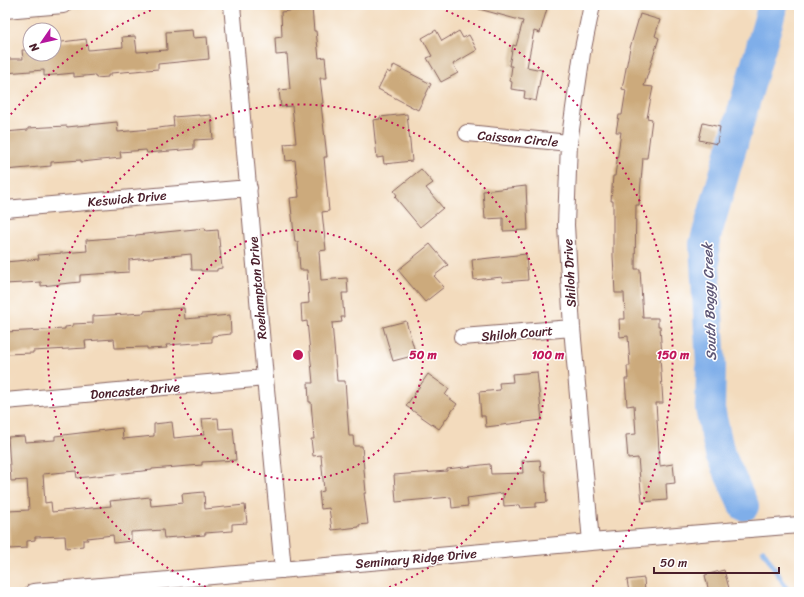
<svg xmlns="http://www.w3.org/2000/svg" width="804" height="597" viewBox="0 0 804 597" font-family="Sriracha,sans-serif">
<rect width="100%" height="100%" fill="#fff"/>
<filter id="ink" filterUnits="userSpaceOnUse"><feTurbulence type="fractalNoise" baseFrequency=".025" numOctaves="2"/><feDisplacementMap in="SourceGraphic" scale="8" xChannelSelector="R" yChannelSelector="G"/><feConvolveMatrix kernelMatrix="1 2 1 2 8 2 1 2 1" color-interpolation-filters="sRGB"/></filter>
<filter id="wash" filterUnits="userSpaceOnUse"><feTurbulence type="fractalNoise" baseFrequency=".012" numOctaves="4" result="noise"/><feDisplacementMap in="SourceGraphic" scale="16" xChannelSelector="R" yChannelSelector="G"/><feGaussianBlur stdDeviation="0.9" result="paint"/><feColorMatrix in="noise" values="0 0 0 0 0 0 0 0 0 0 0 0 0 0 0 0 0 1.4 0 .05"/><feComposite in="paint" operator="in"/></filter>
<g filter="url(#wash)">
<rect width="100%" height="100%" fill="#f3dbbd"/>
<g fill="none" stroke-linecap="round" stroke-linejoin="round">
<!-- stream -->
<path stroke="#7faee9" stroke-width="5" d="M763 550 789 592"/>
<!-- river -->
<path stroke="#7faee9" stroke-width="30" d="M744 506 720 454 710 409 711 366 704 244 773 5"/>
</g>
<g id="blocks">
<!-- building -->
<path fill="#ccaa7c" d="M480 5H548L540 33 534 31 527 67 542 70 536 101 524 98 525 91 511 89 512 82 510 81 512 66H509L513 45 516 46 523 21 479 9Z
M312 8 314 31H316L319 58 325 57 327 78H320L323 103 321 104 327 157H324L329 211 322 212 326 250 319 251 321 280 347 278 348 293H342L344 317H341L342 322 332 323 337 381H345L349 436H353L354 446H362L366 493H364L368 524 359 525V527L332 530 329 508 321 509 319 492 324 491 321 455 313 456 311 439H314L311 402H309L308 383H313L307 321 302 322 301 304 309 303 307 270H300L298 242H295L290 198 299 197 295 160 286 161 284 144 296 143 292 106 281 107 279 90 290 89 287 54 276 55 275 38 282 37 281 12Z
M640 14 660 20 655 36 659 38 644 86 653 87 647 118 652 119 647 158H643L639 205H636L635 269H640L643 318H658V326H660L662 357H660L663 403H656L660 466 673 464 675 483 666 484 667 500 642 502 638 458 628 459 626 435 636 434 634 405 627 406 625 379H628L627 366H630L628 336 620 337 619 319H625L624 293H615L613 256V201H611L613 176H615L621 132H616L619 115H622L626 90 622 89 630 48Z
M192 30 193 38 207 37 209 59 158 64V69L111 73V75H108V77L96 78 95 75 74 77V73L44 76V70L5 73V59H23L22 50H30V54H54V43L86 39 88 50 123 47 122 37 135 36 137 52 167 50 166 32Z
M436 30 442 41 459 31 463 38 469 35 477 50 453 64 458 73 441 82 427 58 432 56 422 38Z
M394 65 431 84 418 110 378 89 387 71 390 73Z
M407 114 412 161 384 164 383 157 377 158 373 120 380 119V117Z
M199 115V116L211 115 213 139 194 140V149L147 153 146 150 120 152 121 158 81 162V160L51 162V166L5 170V132L28 130V128L67 126V127L117 122 118 132 151 129 174 126 173 117Z
M703 123 720 127 717 144 699 140Z
M421 169 433 183 426 188 443 208 420 227 395 197 397 195 394 191Z
M526 186 528 230 503 231V218L485 219 483 191Z
M205 228 206 231 218 230 222 268 217 269V271H201V270H192L191 254 129 260V272L80 275V282L41 286V282L5 284V262L39 259 38 255 87 251 86 240 136 236V235Z
M430 244 448 265 434 276 444 287 425 302 398 270Z
M526 254 528 280 503 282 502 277 474 280 472 260Z
M184 308 185 319 230 315 231 334 212 336V342L166 345 167 348 147 349V347L115 348 114 339 85 341 86 348 33 351V353L5 354V332L65 329V327L73 326V324L93 323V316L144 313V311Z
M406 321 416 355 393 361 383 327Z
M537 372 542 420 486 427 485 416H481L479 392 500 390 499 383 513 382 512 374Z
M428 374 449 389 445 395 457 404 439 429 406 406Z
M218 418 219 429 233 428 236 460 202 462V465L152 469V470L77 478 76 471 43 474 45 503 51 502 52 512 111 506 110 501 150 497 151 506 183 503 182 494 204 492 205 509 245 505 247 523 232 524V531L205 533V535L164 538 163 530 131 532V541L114 543 113 535 87 538 88 540H83V546L66 548 65 536 35 537V540L27 541V548L10 549 8 511 29 510 27 480 11 481 8 437 24 436 25 442 55 440V436L122 428 123 439 154 436V424L172 422 174 438 204 435 202 419Z
M540 460 541 471H545L547 502 536 503V507L520 508 519 505 504 506 503 493 467 498 468 506 452 508 451 497 396 502 394 475 447 471V469L490 464 491 474 523 473 522 461Z
M724 570 730 592H709L705 575Z
M644 578 645 592H629L627 580Z"/>
</g>
</g>
<g filter="url(#ink)">
<use href="#blocks" fill-opacity="0" stroke="#85615e" stroke-width="1"/>
<g fill="none" stroke-linecap="round" stroke-linejoin="round">
<defs>
<path id="minor" d="M232 5 265 378 283 570
M5 10 63 5
M467 133 569 143
M5 209 249 188
M462 337 572 328
M5 401 265 378
M591 542 572 328 566 225 569 143 582 53 592 5
M33 592 427 557 591 542 799 525"/>
</defs>
<!-- minor casing -->
<use href="#minor" stroke="#85615e" stroke-width="18"/>
<!-- minor -->
<use href="#minor" stroke="#fff" stroke-width="16"/>
</g>
</g>
<!-- distance rings -->
<g fill="none" stroke="#c2185b" stroke-width="2" stroke-dasharray="2 4">
<circle cx="298" cy="355" r="125"/>
<path d="M217 591A250 250 0 1 1 379 591"/>
<path d="M7 119A375 375 0 0 1 161 6M435 6A375 375 0 0 1 589 591"/>
</g>
<g text-anchor="middle" stroke-width="3" stroke-linejoin="round" paint-order="stroke">
<!-- street labels -->
<g font-size="13" fill="#4a1f2b" stroke="#fff">
<text transform="translate(518 138) rotate(5)" y="5">Caisson Circle</text>
<text transform="translate(127 198) rotate(-5)" y="5">Keswick Drive</text>
<text transform="translate(569 273) rotate(-93)" y="5">Shiloh Drive</text>
<text transform="translate(257 288) rotate(-95)" y="5">Roehampton Drive</text>
<text transform="translate(517 333) rotate(-5)" y="5">Shiloh Court</text>
<text transform="translate(135 390) rotate(-5)" y="5">Doncaster Drive</text>
<text transform="translate(416 558) rotate(-5)" y="5">Seminary Ridge Drive</text>
</g>
<!-- water labels -->
<g font-size="14" font-style="italic" fill="#5f5877" stroke="#fff">
<text transform="translate(709 302) rotate(-92)" y="5">South Boggy Creek</text>
</g>
</g>
<circle cx="298" cy="355" r="6" fill="#c2185b" stroke="#fff" stroke-width="2"/>
<g font-size="12" text-anchor="middle" font-weight="bold" fill="#c2185b" stroke="#fff" stroke-width="3" stroke-linejoin="round" paint-order="stroke">
<text x="423" y="359">50 m</text>
<text x="548" y="359">100 m</text>
<text x="673" y="359">150 m</text>
</g>
<!-- margin -->
<rect width="804" height="597" fill="none" stroke="#fff" stroke-width="20"/>
<!-- north arrow -->
<g transform="translate(42 42) rotate(236)"><circle r="19" fill="#ffffff" stroke="#b7a5aa"/>
<path d="M0-3L7 15L0 10L-7 15Z" fill="#b5179e"/>
<text y="-6" font-size="11" font-weight="bold" text-anchor="middle" fill="#4a1f2b">N</text>
</g>
<!-- scale -->
<path d="M654 567v6h125v-6" fill="none" stroke="#4a1f2b" stroke-width="2"/>
<text x="660" y="567" font-size="12" fill="#4a1f2b" stroke="#ffffff" stroke-width="3" paint-order="stroke">50 m</text>
</svg>
